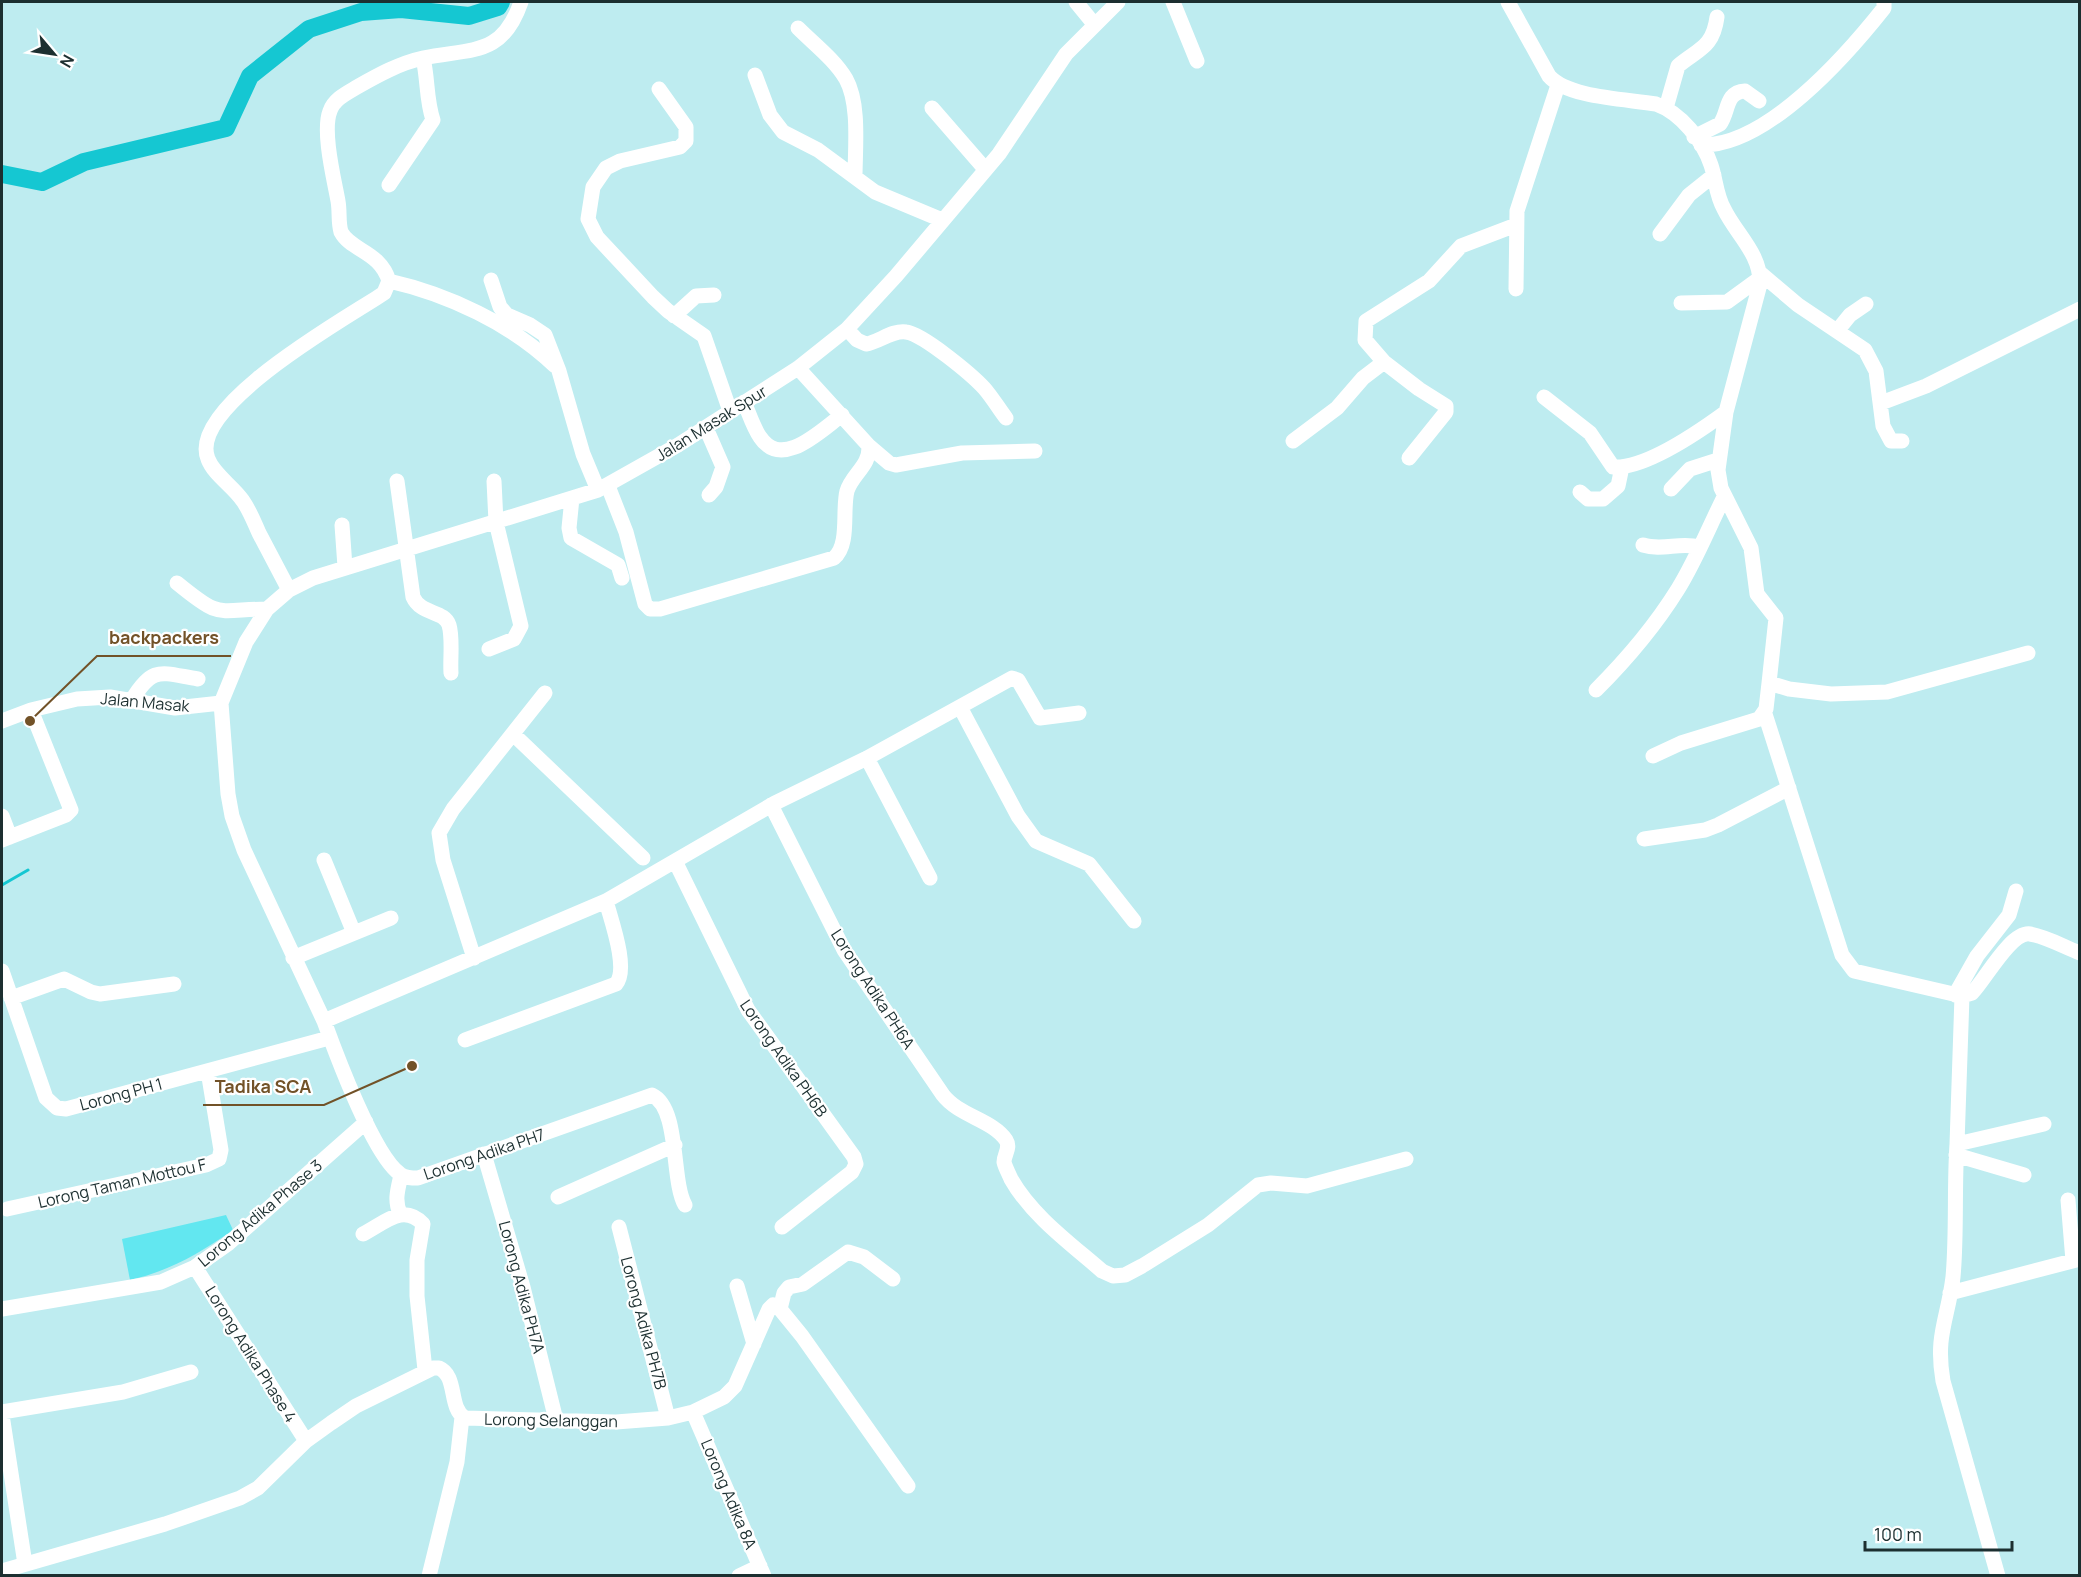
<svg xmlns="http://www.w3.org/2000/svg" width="2081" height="1577" viewBox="0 0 2081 1577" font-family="Manrope,sans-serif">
<rect width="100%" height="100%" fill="#beecf0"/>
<!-- green -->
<path fill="#62e7f0" d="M226 1215 233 1230C198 1254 172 1270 130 1280L122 1239Z"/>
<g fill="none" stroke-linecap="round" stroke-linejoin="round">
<!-- stream -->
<path stroke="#15c7d2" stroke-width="3" d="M2 885 28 870"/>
<!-- river -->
<path stroke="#15c7d2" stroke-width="18" d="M2 174 42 182 84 162 226 128 250 76 309 29 361 12 401 9 469 16 498 7 501 2"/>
<!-- minor -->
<path stroke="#fff" stroke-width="15" d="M1076 2 1094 24
M1173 2 1197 61
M1508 2 1549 76C1568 98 1627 99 1656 104 1681 113 1703 141 1711 165 1716 180 1716 195 1724 209 1736 234 1761 254 1760 284L1726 412 1718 470 1721 488 1751 548 1757 594 1776 618 1769 683 1789 689 1831 694 1887 692 2028 653
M798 28C814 44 835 60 846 79 860 104 855 149 855 177
M755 75 770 115 783 132 818 150 875 192 942 220
M659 89 686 127V141L680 147 620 161 606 168 593 187 588 219 597 237 653 297 668 311 704 336 730 411
M932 108 985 169
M1666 108 1678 66C1698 49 1713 48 1717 17
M1694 137 1720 124C1729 112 1725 92 1745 91L1759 101
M1701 145C1766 147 1846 56 1884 8V2
M389 185 433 120C426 99 428 79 423 58
M1660 234 1689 195 1714 175
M1759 272 1798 305 1865 350 1876 371 1883 426 1891 441H1902
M491 280 500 307 507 315 530 325 545 335 559 371 583 454 598 490
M389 281C447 294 512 324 555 366
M1516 289 1517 211 1558 85
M1681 303 1727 302 1760 278
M674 316 696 296 714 295
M847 329 857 340 866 344C879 342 892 330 906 332 923 334 972 375 984 388 992 397 999 409 1006 418
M1837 331 1850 315 1866 304
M1384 362 1419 389 1446 406V412L1409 458
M1544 397 1590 433 1613 467C1645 469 1700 431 1726 412
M744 402C749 413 753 427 760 437 782 470 820 431 842 415
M1881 403 1926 386 2080 309
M706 428 723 467 716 487 709 495
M1293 441 1337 408 1363 378 1384 362 1365 340 1366 321 1429 281 1461 246 1516 225
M869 446 889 463 896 465 962 453 1035 451
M397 481 413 597C421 615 444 610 449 625 453 638 450 659 451 673
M608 486 626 532 645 604 650 609H660L834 558C850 545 842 510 847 491 852 474 870 466 869 446L798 368
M1671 489 1690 469 1718 460
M1580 492 1588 499H1603L1618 486 1622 467
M572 498 569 528 571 538 618 565 622 578
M342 525 345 567
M1643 545C1662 551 1680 542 1699 547
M177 583C221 619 214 610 267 609
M289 590C279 571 269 552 259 533 254 522 250 511 243 501 233 486 214 475 208 459 187 408 341 321 378 297L384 293 389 281C380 251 351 251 341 232 338 222 340 212 338 201 334 179 322 131 330 111 334 99 347 93 357 87 378 75 400 63 423 58 472 48 502 57 521 2
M489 649 514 639 521 626 496 522 494 481
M1596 690C1627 659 1655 626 1678 589 1696 560 1709 527 1724 497
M132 700C153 665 161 673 198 679
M960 707 1018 816 1036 841 1089 864 1134 921
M1079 713 1040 718 1018 680 1012 678 867 758 775 803 606 901 324 1021 244 850 232 816 228 794 221 703 246 642 267 609 289 590 313 578 598 490 678 445 798 368 847 329 896 276 999 154 1066 54 1118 2
M1765 714 1842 955 1854 971 1962 996 1972 993C1985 980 2011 931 2030 934 2047 937 2064 947 2080 953
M2 721 31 710 77 699 110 697 175 708 221 703
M513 734 643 858
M1653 756 1681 743 1759 719 1766 709 1769 683
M867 758 930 878
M771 805 844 950 943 1095C959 1116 993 1120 1006 1140 1011 1148 1004 1154 1004 1162 1005 1167 1009 1174 1011 1179 1032 1216 1071 1244 1102 1271L1113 1276 1125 1275 1142 1266 1208 1225 1258 1185 1271 1183 1307 1186 1406 1159
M2 816 10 837
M1644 839 1705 830 1718 825 1789 788
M2 840 66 815 71 810 31 710
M324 860 354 933
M675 861 748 1010 854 1157 856 1164 852 1172 782 1227
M293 958 391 918
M474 958 443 860 439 833 453 809 545 693
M2 971 46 1098 57 1108 66 1109 329 1038
M1955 995 1977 956 2009 915 2016 891
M11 998 64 979 91 992 100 994 174 984
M324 1021C336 1054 374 1156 400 1174 405 1178 412 1178 418 1178L652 1095C680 1108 671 1181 685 1205
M465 1040 616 984C629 969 611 920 606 901
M1957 1144 1962 996
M484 1154 523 1287 556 1420
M1956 1155 2024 1175
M558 1197 675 1145
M2068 1200 2073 1261
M7 1209 206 1165 219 1159 221 1150 208 1071
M400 1213C394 1200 398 1189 401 1175
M619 1227 668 1418
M363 1234C385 1223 403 1203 423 1224L417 1260V1296L425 1370
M195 1267 306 1441
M737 1286 754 1344
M1950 1293 2080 1259
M2 1309 161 1282 195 1267 229 1243 366 1122
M780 1309 784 1293 789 1287 803 1284 848 1252 864 1257 893 1279
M2 1412 123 1392 191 1372
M693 1412 764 1576
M2 1415 25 1564
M2 1571 165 1524 240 1498 258 1488 306 1441 331 1423 356 1406 433 1368H439C458 1376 448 1408 465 1418L616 1422 668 1418 693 1412 724 1397 735 1386 769 1309 773 1305 780 1309 802 1336 908 1486
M429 1576 457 1462 462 1417
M739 1576 760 1566
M1998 1576 1943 1381C1935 1335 1948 1319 1953 1277 1957 1233 1954 1188 1957 1144L2044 1124"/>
</g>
<g text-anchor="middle" stroke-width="4.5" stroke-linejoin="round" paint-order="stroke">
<!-- street labels -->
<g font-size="16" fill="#1c2f30" stroke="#fff">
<text transform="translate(711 423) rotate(-32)" y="6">Jalan Masak Spur</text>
<text transform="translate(145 702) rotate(5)" y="6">Jalan Masak</text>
<text transform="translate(873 989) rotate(57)" y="6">Lorong Adika PH6A</text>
<text transform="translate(784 1058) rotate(55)" y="6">Lorong Adika PH6B</text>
<text transform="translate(121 1094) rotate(-15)" y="6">Lorong PH 1</text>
<text transform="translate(484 1154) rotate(-19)" y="6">Lorong Adika PH7</text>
<text transform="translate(122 1183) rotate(-13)" y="6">Lorong Taman Mottou F</text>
<text transform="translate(260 1213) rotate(-40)" y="6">Lorong Adika Phase 3</text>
<text transform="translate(522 1287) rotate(75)" y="6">Lorong Adika PH7A</text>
<text transform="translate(644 1323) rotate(75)" y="6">Lorong Adika PH7B</text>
<text transform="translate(251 1354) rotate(58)" y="6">Lorong Adika Phase 4</text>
<text transform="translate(551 1420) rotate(1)" y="6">Lorong Selanggan</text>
<text transform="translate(729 1494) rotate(67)" y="6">Lorong Adika 8A</text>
</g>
</g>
<!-- callouts -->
<path fill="none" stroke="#725228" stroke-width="2" d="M30 721L97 656H231M412 1066L324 1105H203"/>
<g fill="#725228" stroke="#fff" stroke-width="2">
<circle cx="30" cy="721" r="6"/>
<circle cx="412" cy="1066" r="6"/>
</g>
<g font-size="18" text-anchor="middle" font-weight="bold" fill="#725228" stroke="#fff" stroke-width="4.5" stroke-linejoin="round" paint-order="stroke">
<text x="164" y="644">backpackers</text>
<text x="263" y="1093">Tadika SCA</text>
</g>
<!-- border -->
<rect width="2081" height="1577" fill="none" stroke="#1c2f30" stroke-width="6"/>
<!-- north arrow -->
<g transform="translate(54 54) rotate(119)" stroke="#ffffff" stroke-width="4.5" paint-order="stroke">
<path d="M0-4.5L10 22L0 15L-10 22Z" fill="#1c2f30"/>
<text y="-9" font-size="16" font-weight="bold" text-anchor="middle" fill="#1c2f30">N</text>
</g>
<!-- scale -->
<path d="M1865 1541v9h147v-9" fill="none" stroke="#1c2f30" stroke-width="3"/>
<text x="1874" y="1541" font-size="18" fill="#1c2f30" stroke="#ffffff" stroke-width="4.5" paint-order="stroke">100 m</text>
</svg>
